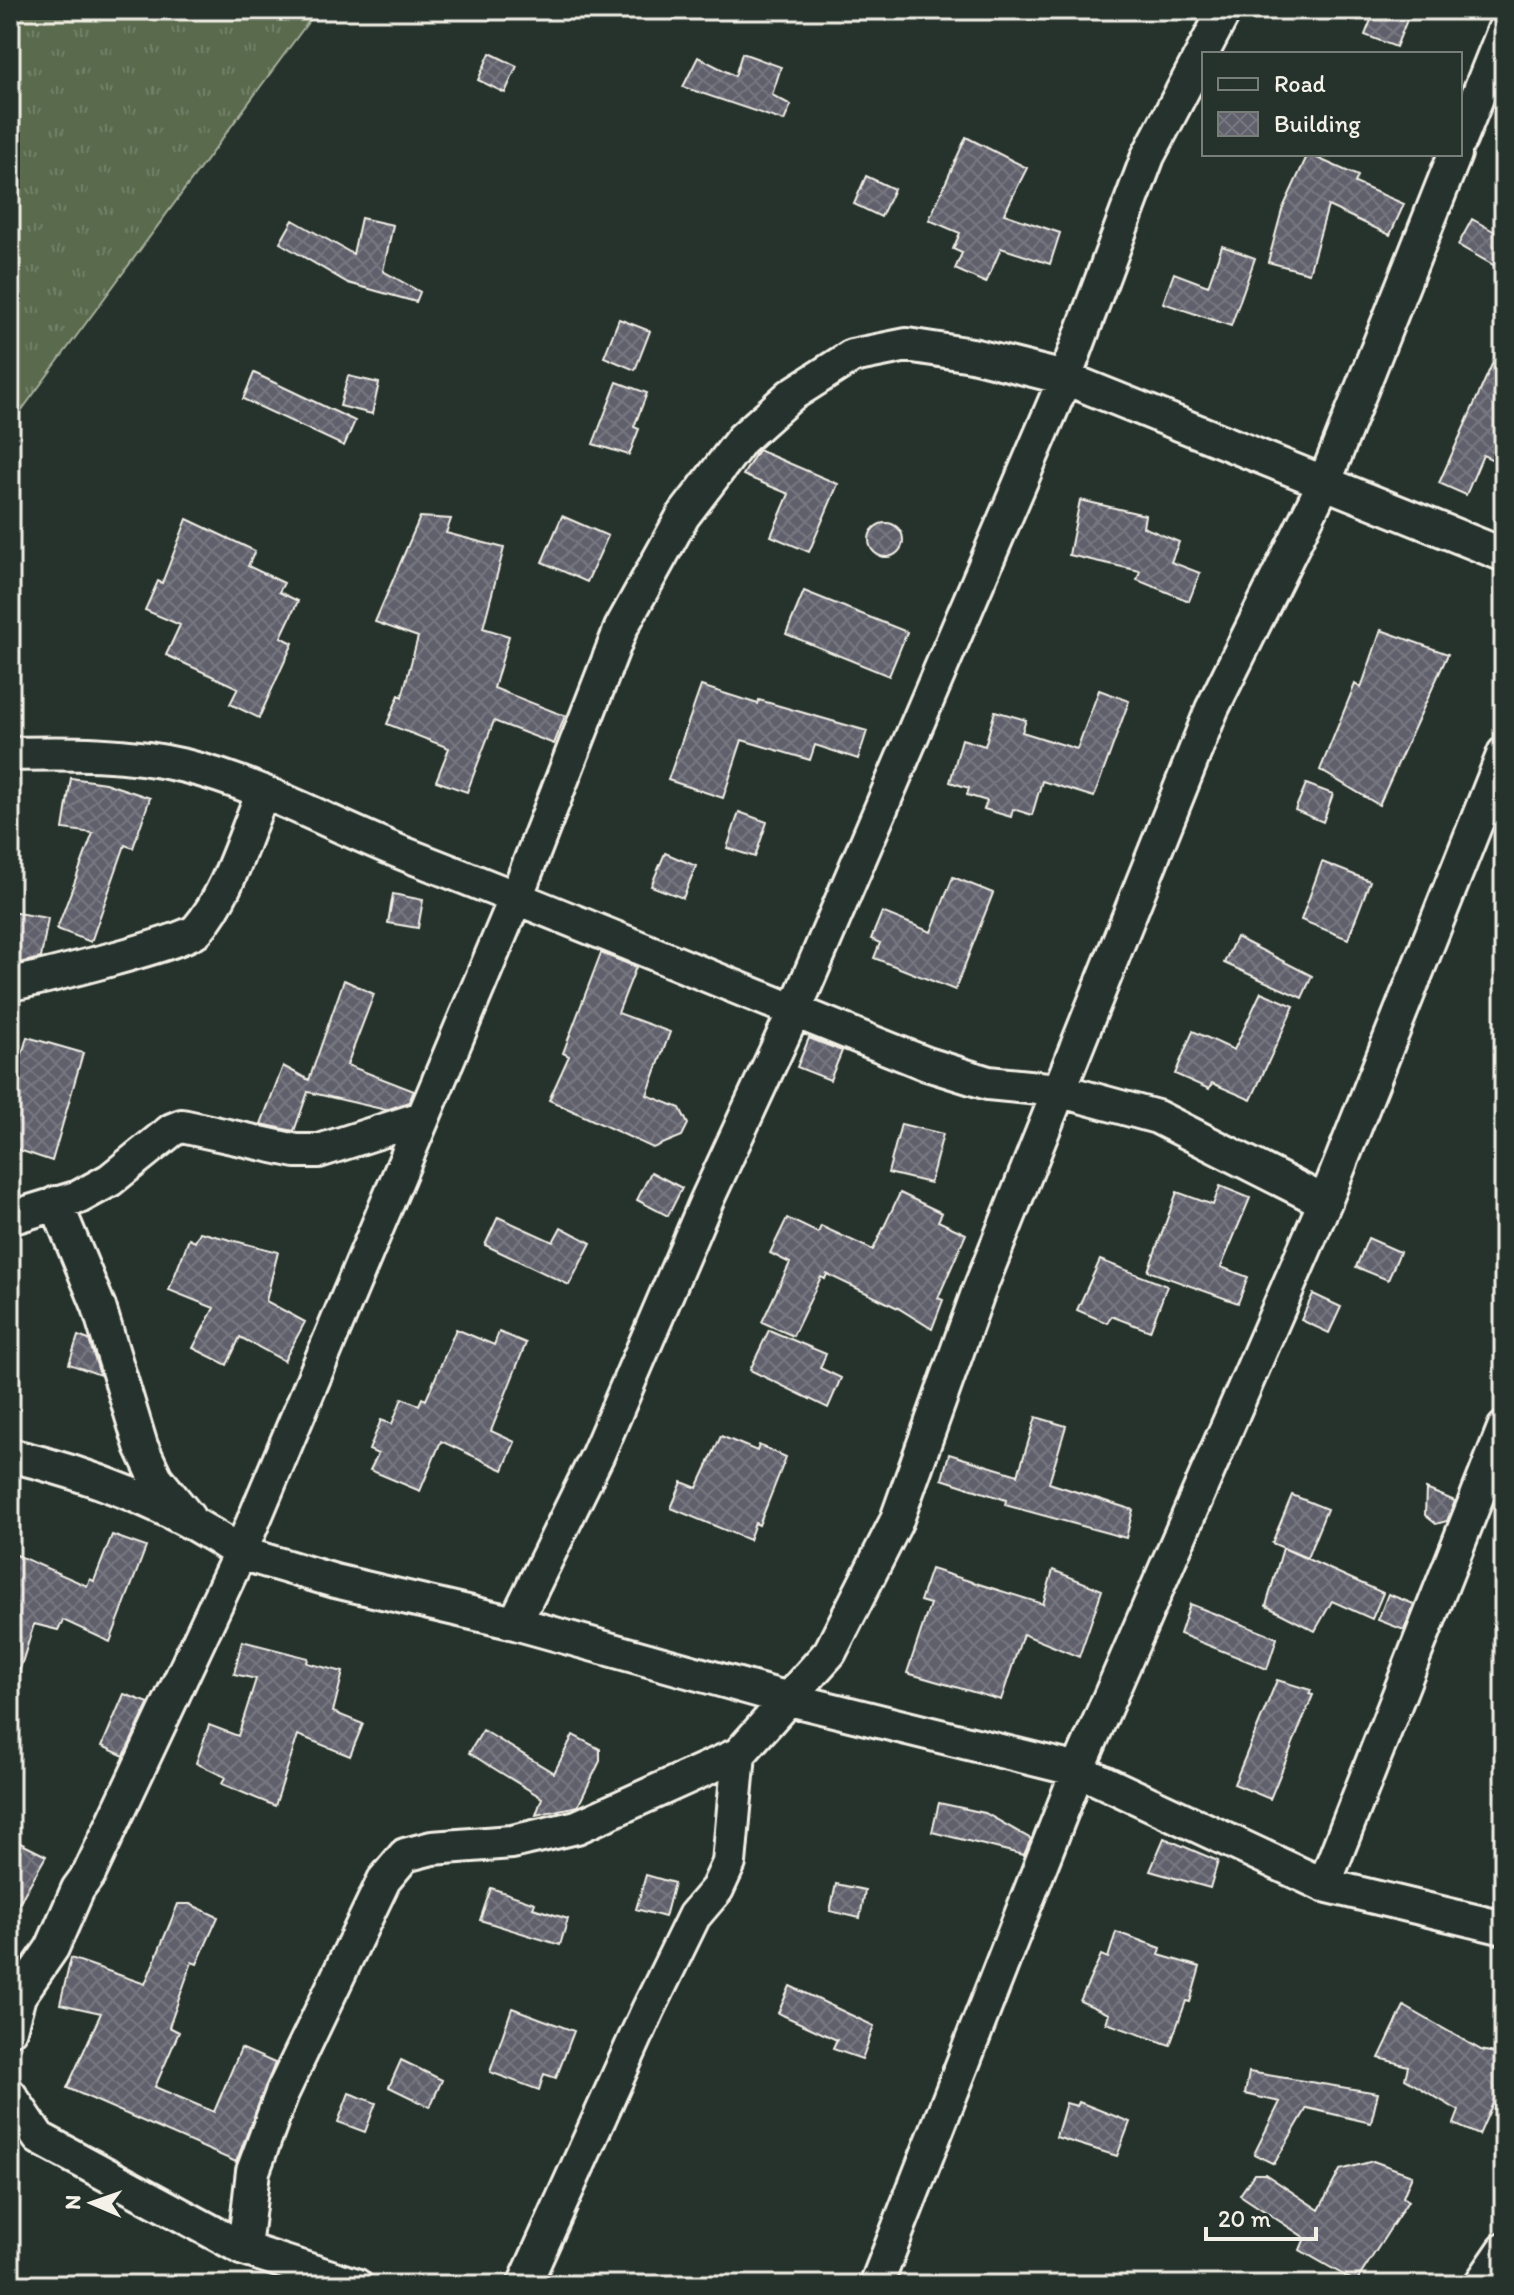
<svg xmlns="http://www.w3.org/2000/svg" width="1514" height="2295" viewBox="0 0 1514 2295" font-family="Itim,sans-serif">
<defs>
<pattern id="grass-tufts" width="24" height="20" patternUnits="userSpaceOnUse" patternTransform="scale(2)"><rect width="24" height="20" fill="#5a6b4e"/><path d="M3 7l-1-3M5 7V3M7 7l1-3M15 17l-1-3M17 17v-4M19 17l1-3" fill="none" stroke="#728168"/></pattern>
<pattern id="building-cross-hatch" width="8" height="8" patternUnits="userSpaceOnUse" patternTransform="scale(2)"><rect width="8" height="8" fill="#60606c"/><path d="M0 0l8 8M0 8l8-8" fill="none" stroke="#777781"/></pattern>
</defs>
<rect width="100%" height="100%" fill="#26332d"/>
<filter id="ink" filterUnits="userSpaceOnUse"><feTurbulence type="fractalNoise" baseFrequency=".0125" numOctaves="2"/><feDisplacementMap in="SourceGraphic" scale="16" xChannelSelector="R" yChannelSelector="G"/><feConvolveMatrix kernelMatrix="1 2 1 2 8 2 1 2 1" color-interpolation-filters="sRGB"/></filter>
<g filter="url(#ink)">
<!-- grass -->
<path fill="url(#grass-tufts)" stroke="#a7ae9b" stroke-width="2" d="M10 10H317L10 426Z"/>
<!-- building -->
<path fill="url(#building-cross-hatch)" stroke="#f4f1e8" stroke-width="2" d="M1375 10H1411L1396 47 1365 35Z
M490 53 517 66 505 93 478 80Z
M742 53 781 67 772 95 791 105 784 121 683 87 698 57 735 76Z
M966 137 1027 168 1004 214 1060 233 1050 264 1001 248 986 283 955 269 962 253 953 249 960 233 929 220Z
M1308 154 1358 176 1355 183 1404 204 1390 235 1328 206 1309 273 1268 262 1282 210Z
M866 176 894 189 881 217 854 204Z
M361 218 393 225 383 271 420 292 416 302 348 283 280 243 293 220 353 254Z
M1472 219 1504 237V271L1458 245Z
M1222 246 1255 258 1231 326 1163 303 1174 273 1208 286Z
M619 319 650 331 635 370 604 357Z
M1502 342 1504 465 1483 455 1466 495 1439 483Z
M254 373 355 421 344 446 243 399Z
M348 376 379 383 372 414 340 406Z
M617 382 647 393 634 427 639 429 629 455 593 444Z
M758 450 838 484 809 552 771 536 789 494 743 475Z
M1080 500 1145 515 1143 527 1179 542 1171 562 1200 573 1189 601 1137 580 1140 571 1069 555Z
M562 516 608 536 587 582 542 562Z
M420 517 451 519 446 533 504 548 483 628 509 636 494 688 565 716 554 744 494 721 467 792 436 781 449 748 387 724 399 695 402 697 418 637 375 622Z
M187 519 255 551 248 566 284 583 279 592 298 601 281 637 293 643 259 718 230 704 238 688 166 655 180 625 145 610 158 581 162 583Z
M869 540a17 17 0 1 1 34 0a17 17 0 1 1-34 0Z
M804 591 907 632 889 676 786 634Z
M1381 630 1448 654 1379 805 1320 770 1355 684 1361 688Z
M701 686 758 704 759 700 867 731 858 759 815 745 810 760 742 740 723 798 668 780Z
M1099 690 1129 701 1094 797 1042 781 1032 815 1013 809 1011 817 984 809 987 801 967 795 969 788 950 782 962 739 985 746 995 711 1026 720 1022 732 1077 749Z
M71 778 105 783 150 798 133 848 125 845 91 942 57 929 93 833 63 829Z
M1306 784 1333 794 1323 822 1295 810Z
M739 812 767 822 755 857 727 848Z
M665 853 696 866 683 898 651 886Z
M1322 862 1370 881 1348 939 1301 920Z
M953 877 993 893 955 990 874 958 880 943 871 939 882 912 931 932Z
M393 894 423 900 418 928 388 923Z
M10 912 48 918 41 958 10 965Z
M1236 937 1312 976 1302 998 1224 963Z
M601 953 636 967 618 1013 670 1032 647 1095 680 1108 688 1124 682 1136 653 1148 549 1100 569 1056 563 1053Z
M344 980 374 994 347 1065 414 1091 409 1102 386 1110 308 1092 294 1131 261 1124 283 1066 309 1080Z
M1261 992 1294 1006 1251 1100 1212 1083 1209 1089 1175 1074 1193 1031 1234 1050Z
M27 1037 83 1053 52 1161 10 1147V1097Z
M809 1038 842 1051 830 1080 797 1067Z
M901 1124 943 1134 930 1183 888 1173Z
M651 1172 682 1188 668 1216 637 1200Z
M1220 1186 1250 1198 1221 1267 1248 1277 1238 1303 1148 1271 1177 1192 1213 1205Z
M900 1193 942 1213 938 1221 966 1234 938 1298 943 1300 932 1329 898 1308 827 1274 825 1279 821 1277 793 1336 762 1322 790 1263 770 1253 787 1218 818 1233 821 1226 873 1250Z
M498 1217 553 1242 561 1227 591 1243 569 1285 485 1245Z
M200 1232 278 1252 266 1301 305 1322 284 1361 240 1337 227 1365 193 1348 214 1308 169 1290 189 1239 195 1242Z
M1368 1238 1400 1252 1388 1280 1356 1267Z
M1100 1260 1167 1286 1150 1331 1111 1316 1107 1323 1077 1310Z
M1313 1294 1341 1307 1329 1333 1301 1320Z
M456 1329 494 1345 499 1332 526 1343 491 1431 515 1442 503 1470 441 1441 420 1491 370 1470 378 1454 369 1450 381 1420 392 1424 402 1398 419 1405 422 1398 426 1400Z
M769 1330 826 1354 820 1368 841 1378 828 1408 750 1370Z
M78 1336 89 1340 100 1375 69 1364Z
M1036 1417 1066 1426 1049 1483 1133 1510 1126 1538 1005 1505 1006 1500 942 1479 949 1454 1018 1475Z
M721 1436 757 1451 759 1445 786 1457 759 1525 755 1523 749 1540 671 1508 682 1482 697 1488Z
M1426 1489 1455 1501 1447 1521 1436 1524 1425 1515Z
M1292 1495 1327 1509 1307 1558 1272 1543Z
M112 1535 146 1547 110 1642 63 1620 58 1630 34 1624 17 1679 10 1678V1552L87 1586 90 1579 94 1581Z
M1283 1548 1383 1593 1372 1619 1332 1601 1315 1631 1266 1606Z
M931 1569 1043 1604 1053 1570 1102 1590 1079 1657 1023 1634 1001 1700 907 1673 930 1604 920 1601Z
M1388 1594 1414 1604 1404 1630 1378 1620Z
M1190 1604 1277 1638 1267 1669 1180 1634Z
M242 1641 308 1658 307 1663 343 1672 333 1712 363 1724 350 1756 298 1735 275 1806 222 1784 225 1777 196 1763 209 1725 238 1736 256 1679 234 1674Z
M1277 1680 1311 1690 1309 1694 1313 1695 1270 1799 1234 1784Z
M124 1694 149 1703 124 1756 102 1746Z
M483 1730 554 1773 573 1735 600 1749V1761L578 1806 536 1815 542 1798 469 1753Z
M939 1803 985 1813 1031 1839 1024 1855 932 1832Z
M10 1838 46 1856 10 1919Z
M1164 1838 1218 1861 1210 1888 1150 1871Z
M646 1875 674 1883 665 1917 636 1909Z
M836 1884 865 1890 860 1918 830 1911Z
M491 1888 535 1903 533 1908 568 1919 560 1945 480 1920Z
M178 1904H190L218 1917 197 1964 192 1962 169 2027 179 2032 155 2087 214 2112 241 2048 275 2063 236 2162 67 2088 101 2013 60 2004 71 1958 145 1984Z
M1116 1932 1161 1948 1159 1955 1200 1967 1190 2002 1186 2001 1170 2045 1106 2023 1109 2014 1080 2001 1101 1955 1108 1958Z
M790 1986 874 2026 862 2059 833 2049 837 2040 778 2013Z
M1404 2006 1481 2050 1504 2055V2078L1479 2135 1454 2124 1459 2111 1405 2079 1408 2066 1379 2058Z
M512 2008 574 2031 556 2078 544 2074 539 2090 490 2072Z
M401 2060 442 2080 430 2107 389 2087Z
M1249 2072 1378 2093 1371 2123 1307 2108 1274 2164 1254 2154 1280 2102 1245 2094Z
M349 2093 376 2103 365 2132 338 2122Z
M1079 2102 1130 2122 1117 2156 1056 2137 1066 2103 1077 2106Z
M1373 2161 1412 2175 1403 2197 1408 2201 1356 2282 1300 2250 1305 2238 1240 2195 1254 2174H1265L1319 2210 1340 2170Z"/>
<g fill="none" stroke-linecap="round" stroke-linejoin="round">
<defs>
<path id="street" d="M1460 140 1504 30
M10 754C68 753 128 752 185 766 263 785 335 827 410 856 583 923 754 996 927 1064L988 1083 1058 1090 1157 1117 1325 1202
M10 984C35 980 186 942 197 930 229 893 244 836 263 792
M56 1203 99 1307 141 1446 156 1478 188 1517
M10 1218 79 1197 110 1180 172 1130 182 1126 296 1151H319L422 1118
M10 1455C90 1474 173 1506 240 1553L517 895 621 628 683 516 742 439 791 395 852 356 907 345 972 355 1065 378 1504 555
M515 1623 598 1454 706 1202 794 1012 1065 378 1148 156 1225 10
M1324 1885 1504 1428
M10 2029 19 1996 52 1948 78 1889 89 1874 240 1553 335 1581 515 1623 789 1699 1078 1770 1324 1885 1504 1928
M10 2095 39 2138 244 2249 356 2285
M244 2249 253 2171 282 2093 384 1880 405 1855 432 1848 512 1842 577 1827 739 1754 830 1652 896 1522 978 1293 1212 709 1325 481 1455 154
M524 2285 648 2010 694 1916 717 1889 729 1863 739 1754
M876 2285 1078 1770 1325 1202 1504 753
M1480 2285 1504 2250"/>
</defs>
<!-- street casing -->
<use href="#street" stroke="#f4f1e8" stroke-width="38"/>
<!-- street -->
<use href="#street" stroke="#26332d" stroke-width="32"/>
</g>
</g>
<!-- margin -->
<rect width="1514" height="2295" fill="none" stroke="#26332d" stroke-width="40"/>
<rect x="20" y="20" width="1474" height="2255" fill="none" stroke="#f4f1e8" stroke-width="3" filter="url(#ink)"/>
<!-- legend -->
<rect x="1202" y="52" width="260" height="104" fill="#26332d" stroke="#787f78" stroke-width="2"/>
<rect x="1218" y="78" width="40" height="12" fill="#26332d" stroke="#787f78" stroke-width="2"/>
<text x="1274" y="92" font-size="24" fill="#f4f1e8">Road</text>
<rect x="1218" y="112" width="40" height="24" fill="url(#building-cross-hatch)" stroke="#787f78" stroke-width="2"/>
<text x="1274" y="132" font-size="24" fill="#f4f1e8">Building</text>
<!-- north arrow -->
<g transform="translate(92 2203) rotate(272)" stroke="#26332d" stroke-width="6" paint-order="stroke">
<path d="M0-6L14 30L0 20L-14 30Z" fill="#f4f1e8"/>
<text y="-12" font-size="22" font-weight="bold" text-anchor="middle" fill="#f4f1e8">N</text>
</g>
<!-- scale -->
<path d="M1206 2227v12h110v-12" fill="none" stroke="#f4f1e8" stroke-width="4"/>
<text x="1218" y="2227" font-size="24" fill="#f4f1e8" stroke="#26332d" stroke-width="6" paint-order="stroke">20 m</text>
</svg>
